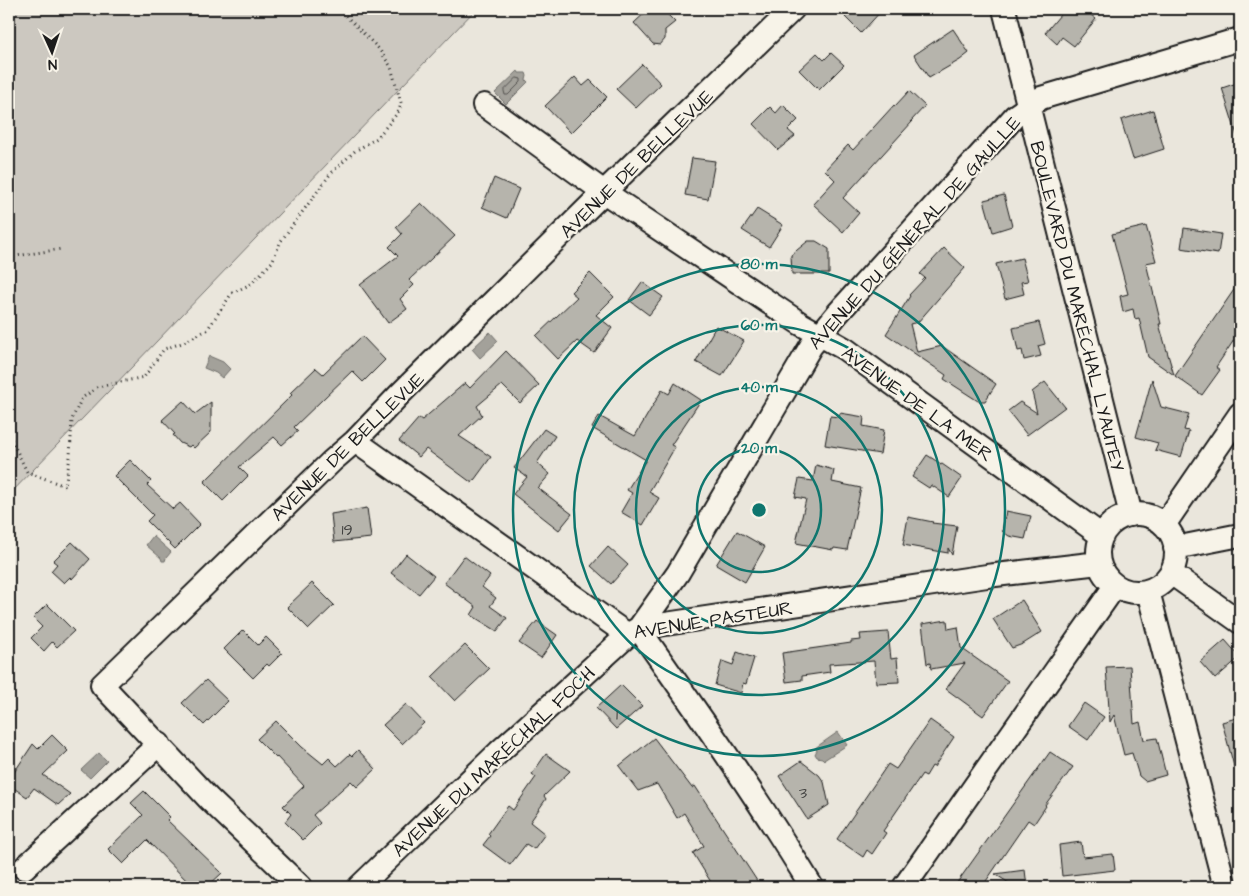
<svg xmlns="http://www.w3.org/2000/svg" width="1249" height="896" viewBox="0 0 1249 896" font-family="'Architects Daughter',sans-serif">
<rect width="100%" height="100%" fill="#eae6dc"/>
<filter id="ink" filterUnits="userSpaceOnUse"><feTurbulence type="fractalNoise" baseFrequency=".02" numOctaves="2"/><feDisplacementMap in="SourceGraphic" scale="10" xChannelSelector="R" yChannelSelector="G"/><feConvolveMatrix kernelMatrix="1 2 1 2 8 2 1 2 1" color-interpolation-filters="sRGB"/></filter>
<g filter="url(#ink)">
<!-- green -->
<path fill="#ccc8c0" stroke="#74726e" d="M9 9H476L9 495Z"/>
<!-- water -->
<path fill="#a3a19a" stroke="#6d6c68" d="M518 71 519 73H526L527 76 526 80 528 82 506 104 495 93Z
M490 332 498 341 480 358 472 349Z
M209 356 223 362 230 369 222 378 216 373 204 368Z
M153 536 171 552 166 558 165 561H162L161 558 146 545Z
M838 732 847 745 824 760 822 758 817 757 815 754 817 750 815 748Z
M99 753 107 761 90 778 81 770Z"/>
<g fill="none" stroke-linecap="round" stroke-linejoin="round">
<!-- shore -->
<path stroke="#52514e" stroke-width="1" d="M517 78 521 79V82L508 95H505L504 91Z"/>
</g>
<!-- building -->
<path fill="#b6b4ac" stroke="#1c1c1c" d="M649 9H662L675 22 665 30V39L660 45 653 44 634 23Z
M853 9H883L861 33 845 17Z
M1065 9H1084L1096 19 1074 46 1062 37 1057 44 1045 33Z
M953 29 969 53 960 60 929 78 914 55Z
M817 53 824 60 831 53 844 65 819 90 799 70Z
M642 64 661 84 636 108 616 89Z
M575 77 583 86 590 80 607 97 571 133 545 106Z
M1240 82V134L1237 135 1222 88Z
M909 91 925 106 911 121 912 122 843 198 859 213 843 232 813 204 835 180 825 170 848 145 853 150 894 105 895 106Z
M783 105 798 120 788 130 795 136 778 150 753 124 770 107 776 113Z
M1153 110 1164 149 1133 159 1121 120Z
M692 158 715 161 708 199 685 195Z
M494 178 519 189 507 218 482 207Z
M1004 195 1012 226 993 232 984 200Z
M421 203 455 236 409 280 414 285 400 299 407 309 388 323 360 285 398 256 389 247 402 234 396 227Z
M757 209 783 225 769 247 742 230Z
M1146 226 1156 261 1146 263 1161 324H1159L1174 375 1148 357 1139 318 1135 319 1133 309 1123 312 1120 296 1128 294 1112 234Z
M1184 228 1221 234 1218 254 1181 248Z
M808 241H816L829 249V274H792L791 255Z
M944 248 965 268 918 322 910 324 917 352 942 346 996 384 985 401H978L944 379 946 375 886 334 910 296 909 295 925 278 920 274Z
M1022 258 1028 281 1021 282 1024 294 1005 299 996 264Z
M590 273 614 297 596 315 612 328 594 353 577 341 558 359 536 336 577 297 571 292Z
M1240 281V331L1216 367 1220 370 1202 395 1175 376Z
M642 282 663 297 649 315 629 300Z
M1039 322 1045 344 1038 346 1041 356 1024 360 1022 350 1018 351 1013 328Z
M716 326 744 341 722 376 696 362Z
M362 336 385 360 363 382 352 371 294 427 298 431 282 445 274 437 239 467 248 476 223 501 204 482 292 395 290 393 316 368 323 374Z
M506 351 539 385 520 403 502 385 477 406 482 415 459 436 491 457 472 483 426 449 419 457 399 441 419 418 422 420 465 383 470 388Z
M1152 379 1161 407 1189 414 1184 430 1189 431 1181 457 1155 450 1158 443 1136 437Z
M1045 382 1065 407 1027 435 1008 411 1020 402 1037 413 1032 392Z
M675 383 701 400 671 445 675 447 649 492 659 498 643 525 621 512 632 493 627 490 646 460 592 428 599 416 635 436 662 390 669 394Z
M183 401 195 414 211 402V432L194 448 191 445 189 447 180 443 173 435 175 434 162 420Z
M840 413 864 417 863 426 884 430 880 454 825 445 830 416 839 417Z
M544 429 555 436 537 463 550 474 538 488 572 514 559 530 513 494 527 477 514 468Z
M927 455 941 464 940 465 942 464 962 478 949 497 931 485 929 488 912 477Z
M130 460 151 481 147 485 173 509 180 503 200 524 175 549 147 521 153 515 114 476Z
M816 465 834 470 832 482 861 488 847 550 834 548 833 550 796 543 806 499 795 497 799 479 813 481Z
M367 508 371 538 334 542 331 514Z
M1006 511 1031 516 1025 539 1009 536 1002 531Z
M908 517 933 522 932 523 957 526 952 555 948 548V553L903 545Z
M737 531 765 547 745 582 716 565Z
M72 542 90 559 72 579 70 577 64 583 51 571 57 564 53 561Z
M608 547 628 565 611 584 591 566Z
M406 554 434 576 419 594 391 573Z
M464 556 490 576 482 587 496 598 490 606 507 618 497 631 471 615 476 607 444 583Z
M312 583 334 605 309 629 287 607Z
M1022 600 1042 632 1023 644 1012 648 993 619Z
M47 604 74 631 57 647 52 642 44 651 31 638 42 627 33 618Z
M947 620 948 629 958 627 961 648 1008 681 983 716 946 689 965 663 931 669 930 663 927 664 922 624Z
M537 621 557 635 541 658 519 643Z
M243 630 258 645 266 637 282 653 269 666 267 664 253 678 224 649Z
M888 632 891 659 897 658 899 682 876 683 874 661 829 664 830 672 802 676V680L786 682 782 653 851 643V641L861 640 860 634Z
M1225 640 1240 657 1215 679 1200 662Z
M465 645 489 669 455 701 432 677Z
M737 652 754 658 746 684 743 683 741 693 715 685 722 661 733 665Z
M1130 666 1134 724 1140 722 1144 740 1157 738 1166 775 1145 781 1139 776 1132 753 1124 755 1114 715 1110 722 1106 667Z
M206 680 228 701 204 725 182 703Z
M621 685 642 706 616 729 596 708Z
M1084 703 1104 717 1088 740 1068 726Z
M406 704 424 723 402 744 383 725Z
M1240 717V769L1235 770 1222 722Z
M930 720 954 737 934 767 932 766 926 776 922 774 883 831 886 833 872 854 867 850 863 857 837 839 888 764 896 769Z
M276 721 302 747 323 764 329 758 337 766 350 754 352 756 358 750 376 769 357 787 351 781 313 815 320 823 303 840 285 822 291 814 283 806 304 786 277 757 276 758 257 739Z
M52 735 68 751 43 775 70 794 58 805 34 788 27 797 9 785V780L33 744 38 749Z
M654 738 692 788 695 786 761 887H714L693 853 704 846 684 813 677 818 657 784 638 791 619 766Z
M1050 752 1073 767 1045 805 1046 806 1034 824 1028 820 982 887H954Z
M546 754 570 771 544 796 546 799 530 822 545 834 534 849 526 844 510 865 483 845 490 836 488 834 508 806 513 810 536 777 532 774Z
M801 761 819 775 824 782 829 805 807 819 779 776Z
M144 791 170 817 167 820 222 873 207 887H193L147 840 123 864 108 849 143 815 131 803Z
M1081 842 1083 857 1113 854 1115 870 1062 876 1059 845Z
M1025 870 1027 887H1015L995 874Z"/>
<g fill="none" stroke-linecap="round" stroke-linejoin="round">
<defs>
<path id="minor" d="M1004 9 1131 515
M484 105 604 192 801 324 845 349 1102 536
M355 441 628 635 639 628 987 576 1099 563
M1098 553a39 39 0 1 1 78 0a39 39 0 1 1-78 0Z
M1164 525 1240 414
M1175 548 1240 535
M1171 573 1240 622
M1148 591 1225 887
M24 868 159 744
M301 887 209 799 102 685 332 461 355 441 399 395 604 192 793 9
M359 887 499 752 628 635
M812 887C761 803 705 723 648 642L639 628 678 573 811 346 838 313 1015 116 1041 98 1240 39
M904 887 1115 586"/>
</defs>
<!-- minor casing -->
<use href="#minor" stroke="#1c1c1c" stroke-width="26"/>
<!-- path -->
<path stroke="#1c1c1c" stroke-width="3" stroke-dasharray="1 4" stroke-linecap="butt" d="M9 257 62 249
M9 435 27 472 65 486 70 457 72 419 82 398 98 387 144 377 164 349 182 343 207 330 232 293 251 284 272 262 281 241 331 173 355 151 377 138 399 111 401 103 391 67 379 49 339 9"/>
<!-- minor -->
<use href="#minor" stroke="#f7f3e8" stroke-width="22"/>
</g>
</g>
<!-- distance rings -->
<g fill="none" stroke="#0f766e" stroke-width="2.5">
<circle cx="759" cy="510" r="62"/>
<circle cx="759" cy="510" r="123"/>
<circle cx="759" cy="510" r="185"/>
<circle cx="759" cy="510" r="246"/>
</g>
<g text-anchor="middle" stroke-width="4.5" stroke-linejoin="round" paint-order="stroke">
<!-- number labels -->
<g font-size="16" fill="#424240">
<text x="347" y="535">19</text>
<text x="617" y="720">1</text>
<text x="803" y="798">3</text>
</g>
<!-- street labels -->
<g font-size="19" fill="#1c1c1c" stroke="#f7f3e8">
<text transform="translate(636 163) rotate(-44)" y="7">AVENUE DE BELLEVUE</text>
<text transform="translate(914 232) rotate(-48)" y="7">AVENUE DU GÉNÉRAL DE GAULLE</text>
<text transform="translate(1078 306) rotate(76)" y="7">BOULEVARD DU MARÉCHAL LYAUTEY</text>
<text transform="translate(918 403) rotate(36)" y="7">AVENUE DE LA MER</text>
<text transform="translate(347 446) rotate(-44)" y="7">AVENUE DE BELLEVUE</text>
<text transform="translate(713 619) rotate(-9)" y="7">AVENUE PASTEUR</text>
<text transform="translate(493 761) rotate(-43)" y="7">AVENUE DU MARÉCHAL FOCH</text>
</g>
</g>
<circle cx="759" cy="510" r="8" fill="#0f766e" stroke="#f7f3e8" stroke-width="2.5"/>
<g font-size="15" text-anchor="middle" font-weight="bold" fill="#0f766e" stroke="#f7f3e8" stroke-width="4.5" stroke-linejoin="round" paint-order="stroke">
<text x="759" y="269">80 m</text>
<text x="759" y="330">60 m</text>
<text x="759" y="392">40 m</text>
<text x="759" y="453">20 m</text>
</g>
<!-- margin -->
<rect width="1249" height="896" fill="none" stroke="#f7f3e8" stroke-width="30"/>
<rect x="15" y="15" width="1219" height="866" fill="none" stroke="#1c1c1c" stroke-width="2" filter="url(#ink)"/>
<!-- north arrow -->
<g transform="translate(52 52) rotate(177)" stroke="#f7f3e8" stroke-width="4" paint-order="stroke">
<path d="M0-4L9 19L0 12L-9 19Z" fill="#1c1c1c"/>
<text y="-8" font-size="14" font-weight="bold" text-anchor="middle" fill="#1c1c1c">N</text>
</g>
</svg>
